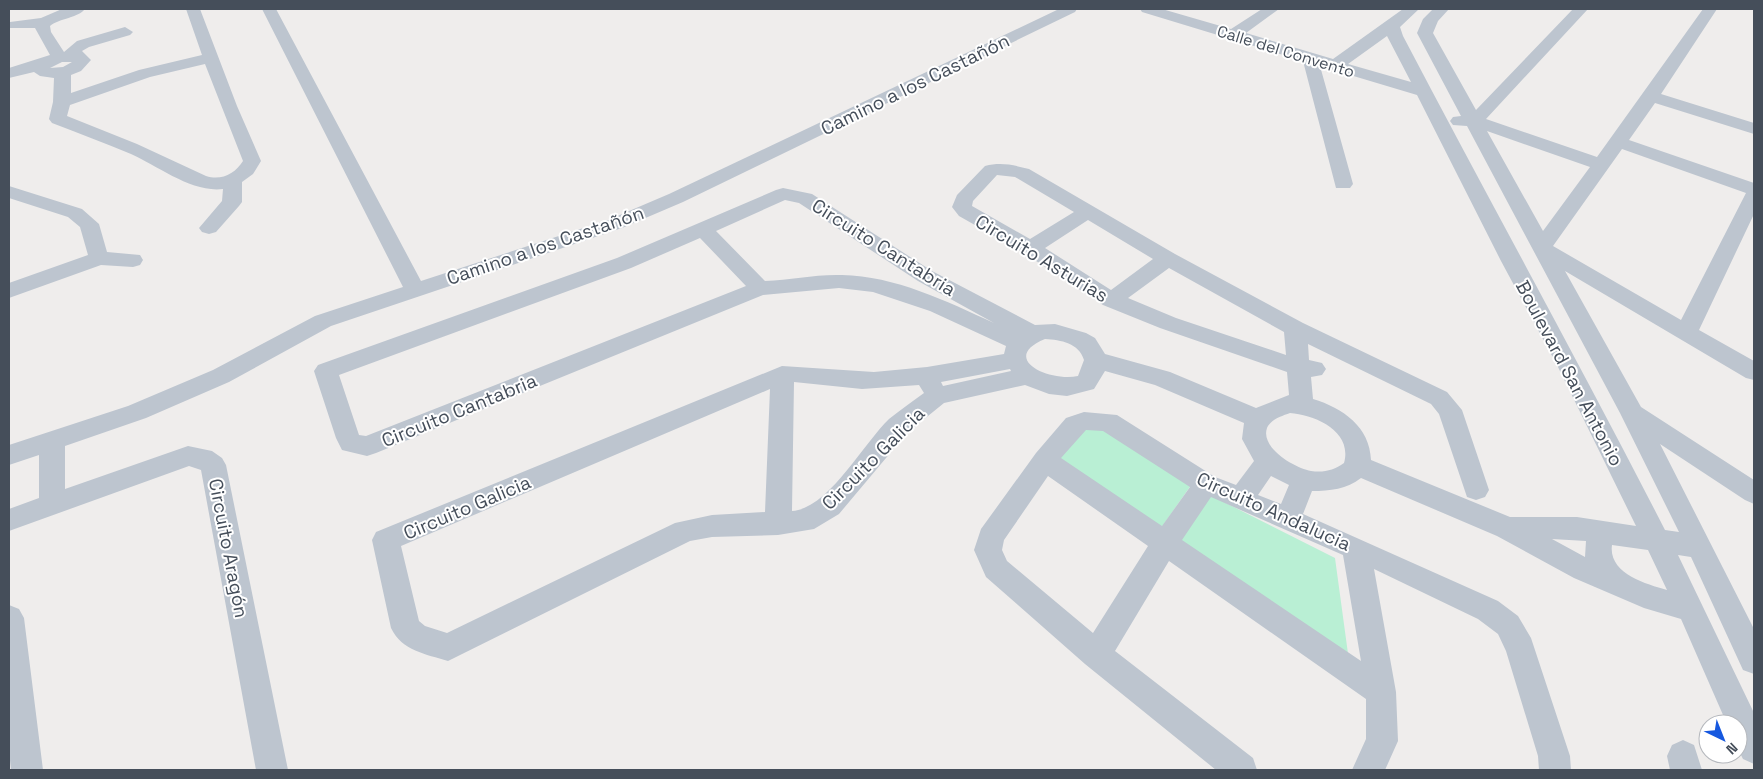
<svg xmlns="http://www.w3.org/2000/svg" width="1763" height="779" viewBox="0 0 1763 779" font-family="'Space Grotesk',sans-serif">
<rect width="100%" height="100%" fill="#efedec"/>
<!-- green -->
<path fill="#b9efd4" d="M1082 430H1104L1194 481 1154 538 1054 461Z
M1208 494 1335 558 1349 661 1174 548Z"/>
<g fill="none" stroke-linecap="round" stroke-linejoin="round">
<!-- minor -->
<path fill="#bdc5cf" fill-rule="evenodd" d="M62 9H85C78 18 60 18 50 26L51 32 64 52 77 41 125 27 133 32 130 35 89 47 82 51 91 60 81 71 71 75V93L139 70 202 55 186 9H200L237 106 261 161 253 174 242 182V202L239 206 216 232 209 234 202 232 199 228 222 201 223 189C192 193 158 166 131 154 105 143 78 133 52 123L49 119 53 102 54 78 40 76 34 72 9 78V68L50 55 35 28H10V22L41 18ZM62 62H72L63 67 50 68ZM205 64 243 161C235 174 221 181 206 176L137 144 67 116 70 105 150 77Z
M262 9H276L421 281 608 220 669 194 1059 9H1077L1075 12 683 202 622 228 331 326 229 382 146 418 65 446V489L188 446 212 451 222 458 226 465 288 770H256L201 470 189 466 9 531V509L39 498V455L9 465V445L128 406 213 370 315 316 403 287Z
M1140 9H1162L1231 29 1262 9H1279L1246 33 1333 59 1403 9H1419L1400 27 1403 36C1489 200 1580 364 1665 530L1679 532 1620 413 1467 126 1453 125 1450 121 1453 117 1461 116 1417 33 1423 19 1433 9H1449L1438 21 1433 33 1476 110 1573 9H1588L1486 119 1597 157 1703 9H1717L1661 94 1754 123V134L1655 103 1629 140 1754 183V214L1699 330 1754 361V380L1746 378 1565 271 1641 407 1754 480V504L1745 500 1660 444 1754 629V674L1743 670 1691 557 1678 555 1754 713V764L1743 759 1738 749V724H1727L1681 619 1644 608 1574 578 1497 536 1361 478C1347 489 1330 491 1312 491L1303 514 1498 601 1518 616 1531 638 1570 756 1571 770H1539L1538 756 1506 651 1498 634 1478 619 1374 569 1396 692 1398 741 1385 770H1352L1366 739V699L1169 561 1115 651 1253 758 1257 770H1216L1085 664 986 577 974 550 981 529 1036 453 1066 418 1084 412 1117 415 1215 477 1236 485 1254 461 1242 439 1244 423 1155 385 1105 371 1094 389 1067 396 1049 394 1025 385 944 403 907 433 839 514 814 529 778 535 712 537 690 541 448 661C426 654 402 651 391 628L372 540 376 532 782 366 874 372 927 367 1004 354 1006 346 930 311 873 292 839 288 763 295 376 453 367 456 342 450 336 438 314 371 318 365 617 258 776 190 783 188 812 194 932 271 1035 325 1055 324 1086 333 1095 338 1105 354 1170 372 1256 408 1289 395 1287 372 1160 328 1103 305 1024 253 959 216 952 207 957 195 985 166C1001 162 1013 165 1029 169L1175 254 1303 323 1447 392 1462 410 1489 490 1485 497 1476 500 1467 497 1439 414 1431 404 1308 344 1309 360 1322 363 1326 369 1322 375 1311 377 1313 399C1343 408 1370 427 1371 460L1510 517H1577L1636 526 1558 367 1501 261 1417 95 1320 66 1353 184 1350 188H1336L1303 61 1142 12ZM1387 36 1411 82 1348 64ZM1487 131 1590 167 1543 231ZM1622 149 1746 193 1681 320 1553 246ZM997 175 1015 177 1074 212 1030 239 972 206 973 201ZM785 200 799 203 918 281 994 323C946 301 895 276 842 275 816 274 791 280 765 281L716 231ZM1088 220 1153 259 1111 290 1045 248ZM700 238 746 286 366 436 359 435 339 375 631 268ZM1169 268 1284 332 1286 355 1176 318 1128 298ZM1045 339C1061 340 1079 343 1084 360L1078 376C1048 382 999 358 1045 339ZM1010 369 1011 371 943 386 941 382ZM794 382 862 389 919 385 924 393C912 402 900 410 889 419 863 444 828 509 792 511ZM770 389 765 512 712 515 675 523 447 633 425 626 419 621 401 546ZM1290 413C1315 415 1353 431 1344 463 1334 470 1324 473 1311 471 1295 468 1260 448 1267 428 1271 419 1282 416 1290 413ZM1086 430 1103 431 1190 487 1162 526 1061 458ZM1048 476 1148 546 1093 633 1007 561 1002 550 1004 540ZM1271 476 1289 485 1281 504 1258 495ZM1211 497 1343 555 1361 661 1182 540ZM1552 539 1586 541 1585 557ZM1612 545 1648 550 1667 590C1645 584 1608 573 1612 545Z
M9 186 82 209 99 224 107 252 140 255 143 260 140 265 133 267 101 265 9 298V283L88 255 80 227 68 217 9 198Z
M9 605 19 609 24 618 43 770H11L9 751Z
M1683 740 1694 745 1702 770H1670L1667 756 1672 745Z"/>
</g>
<g text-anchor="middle" stroke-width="4" stroke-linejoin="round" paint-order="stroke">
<!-- far-street labels -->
<g font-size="16" fill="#454e5a" stroke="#fff">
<text transform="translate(1286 51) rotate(17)" y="6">Calle del Convento</text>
</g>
<!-- street labels -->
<g font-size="19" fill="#454e5a" stroke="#fff">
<text transform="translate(915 84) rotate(-26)" y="7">Camino a los Castañón</text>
<text transform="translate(545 245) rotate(-19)" y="7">Camino a los Castañón</text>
<text transform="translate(884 247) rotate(32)" y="7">Circuito Cantabria</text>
<text transform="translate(1042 258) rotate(31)" y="7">Circuito Asturias</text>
<text transform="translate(1570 373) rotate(62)" y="7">Boulevard San Antonio</text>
<text transform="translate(459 410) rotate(-22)" y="7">Circuito Cantabria</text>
<text transform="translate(873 458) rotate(-45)" y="7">Circuito Galicia</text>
<text transform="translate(467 507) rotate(-23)" y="7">Circuito Galicia</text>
<text transform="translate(1274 511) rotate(24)" y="7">Circuito Andalucia</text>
<text transform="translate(229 548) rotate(79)" y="7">Circuito Aragón</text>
</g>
</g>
<!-- border -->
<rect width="1763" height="779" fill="none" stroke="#454e5a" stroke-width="20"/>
<!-- north arrow -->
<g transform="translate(1723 739) rotate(137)"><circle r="24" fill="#ffffff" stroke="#b5b8bd"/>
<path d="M0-4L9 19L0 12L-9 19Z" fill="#1658df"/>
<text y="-8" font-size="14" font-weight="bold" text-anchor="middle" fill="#454e5a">N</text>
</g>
</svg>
